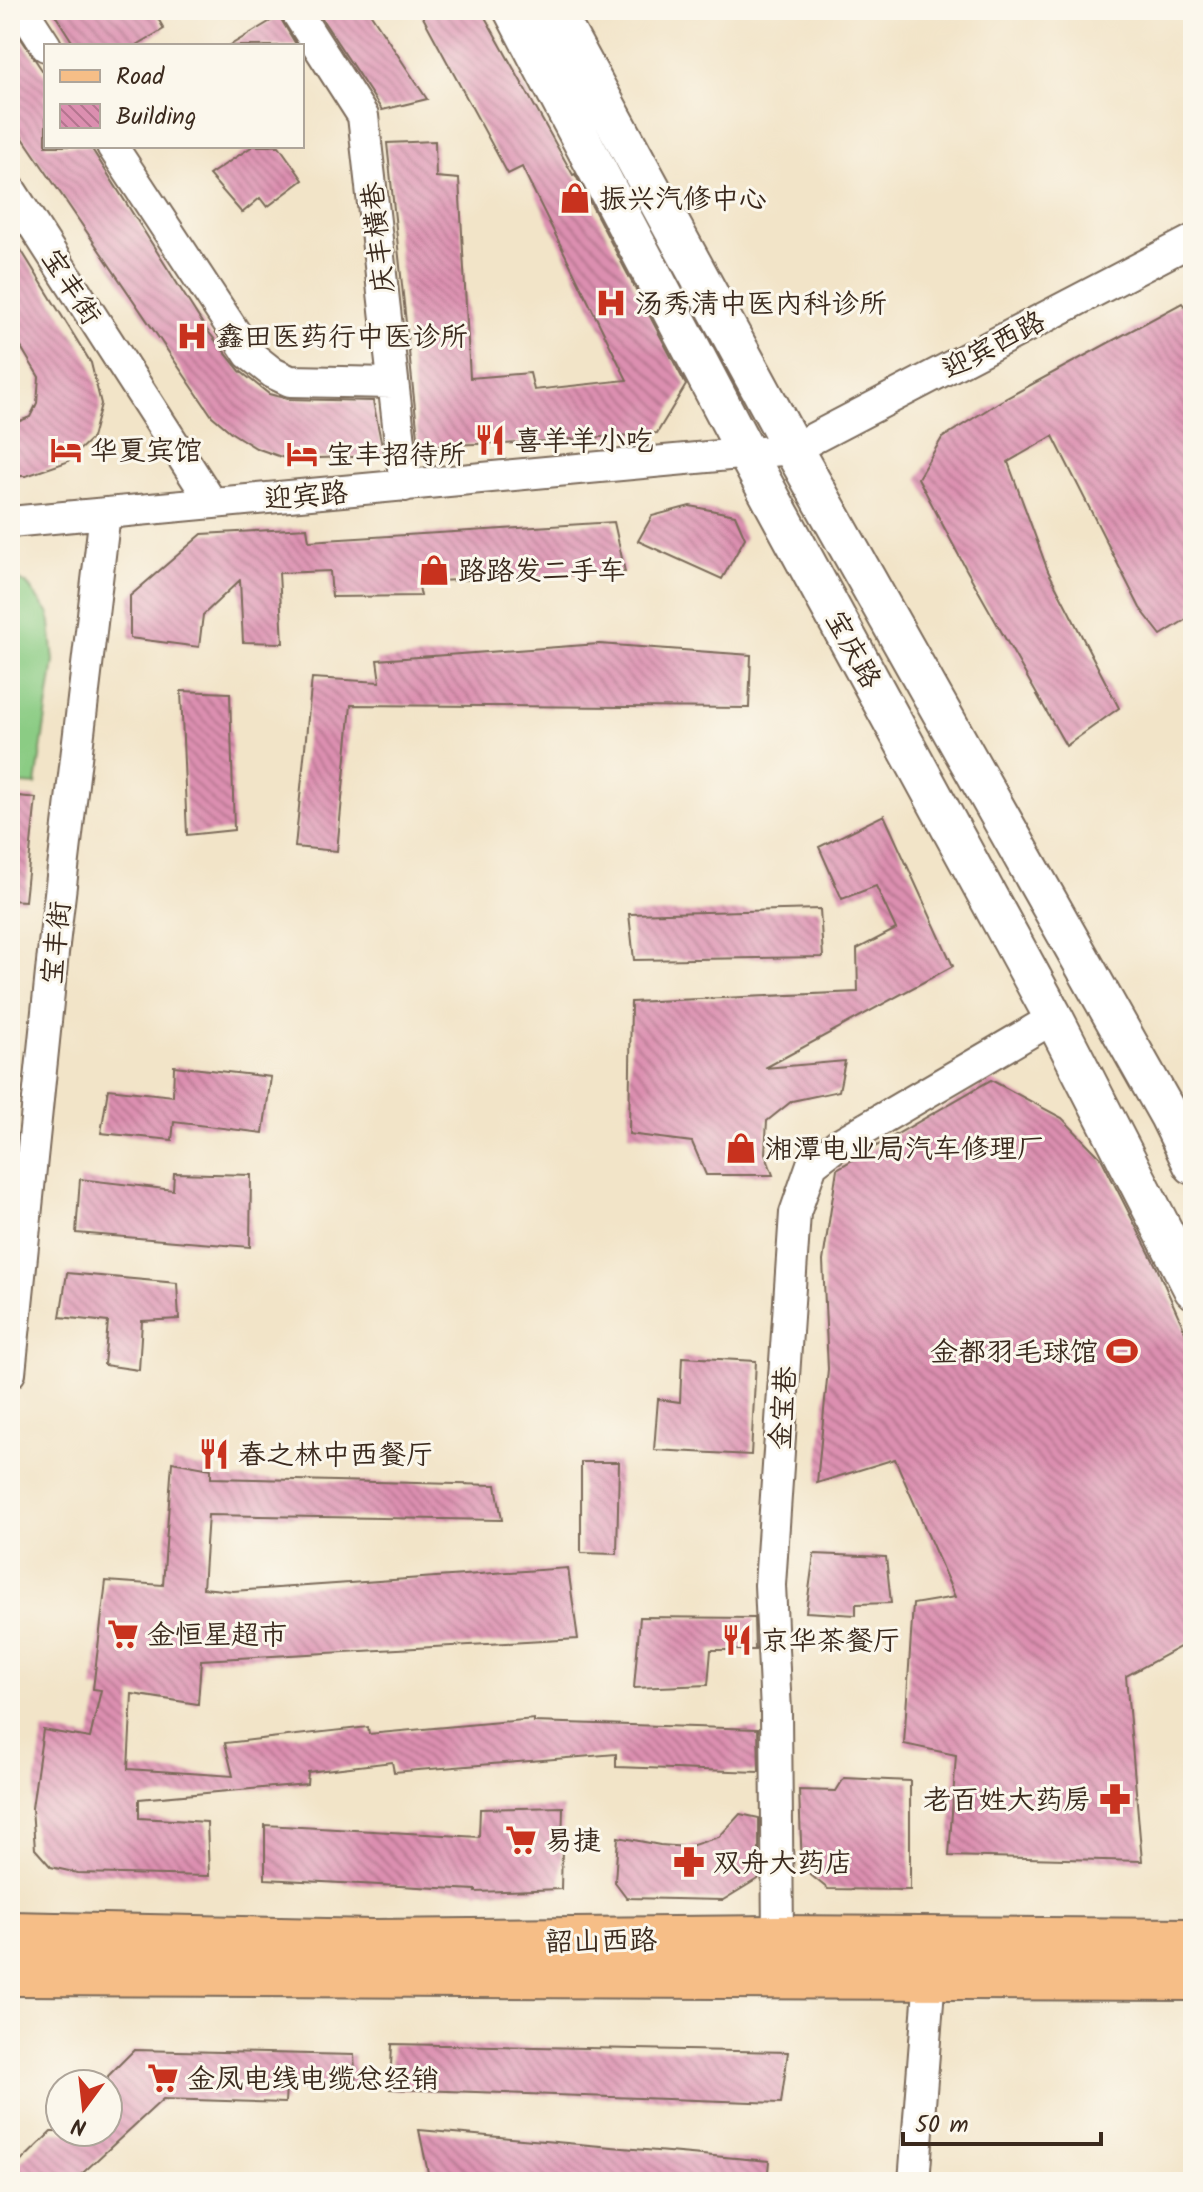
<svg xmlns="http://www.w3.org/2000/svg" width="1203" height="2192" viewBox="0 0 1203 2192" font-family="Kalam,'LXGW WenKai TC',sans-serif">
<defs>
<pattern id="building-back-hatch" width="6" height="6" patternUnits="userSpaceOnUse" patternTransform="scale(2)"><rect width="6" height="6" fill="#dc8fb0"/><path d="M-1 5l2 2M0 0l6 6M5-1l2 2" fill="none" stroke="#b4758f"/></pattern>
</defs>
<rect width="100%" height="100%" fill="#fbf7ec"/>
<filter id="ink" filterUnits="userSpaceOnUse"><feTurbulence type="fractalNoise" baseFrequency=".0125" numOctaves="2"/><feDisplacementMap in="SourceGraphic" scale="16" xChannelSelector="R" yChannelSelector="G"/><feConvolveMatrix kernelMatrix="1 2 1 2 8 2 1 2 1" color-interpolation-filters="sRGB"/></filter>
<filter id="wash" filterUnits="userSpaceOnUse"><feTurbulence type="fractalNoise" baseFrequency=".006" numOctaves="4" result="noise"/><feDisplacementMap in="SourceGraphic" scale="32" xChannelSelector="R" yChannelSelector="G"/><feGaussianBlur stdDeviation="1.8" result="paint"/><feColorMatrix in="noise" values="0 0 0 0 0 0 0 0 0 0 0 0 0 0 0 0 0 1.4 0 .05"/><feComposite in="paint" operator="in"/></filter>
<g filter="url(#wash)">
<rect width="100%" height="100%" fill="#f2e4c8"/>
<!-- green -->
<path fill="#8bcc84" stroke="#637b51" stroke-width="2" d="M10 575 27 584 49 614 54 661 36 785 10 783Z"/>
<g id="blocks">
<!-- building -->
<path fill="url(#building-back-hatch)" d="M52 10H153L164 29 135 46H75Z
M316 10H368L427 99 382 110Z
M419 10H481L573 175 575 174 686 385 657 433 504 444V443L419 446 387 143 435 141 436 177 459 179 470 378 530 373 534 390 627 380 522 167 508 174Z
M279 16 297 46H229Z
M10 22 46 76V146H90L206 329 240 371 269 394 288 399 373 401 384 456 287 459 256 448 232 433 212 416 10 119Z
M253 146H279L303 180 267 207 260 198 242 213 209 175Z
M10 232 91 363 101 404 92 438 67 462 26 476H10V425L30 417 37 403 39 377 10 329Z
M1182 303 1193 317V615L1161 635 1140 608 1053 436 1008 462 1048 571 1119 708 1066 746 966 569 918 478 942 438 1001 401Z
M690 506 735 515 745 538 722 579 638 541 652 516Z
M614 522 625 572 418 582 421 596 332 597 330 571 279 573 283 643 243 642 240 580 203 615 199 647 130 638V596L202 534 307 528 309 541Z
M599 644 751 655 749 708 351 705 337 851 295 847 312 678 380 682 377 660Z
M181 691 230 693 234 830 187 835Z
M10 795 36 798 25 901 10 900Z
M884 815 953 966 765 1068 845 1061 839 1091 792 1101 767 1121 765 1153 773 1175H706L692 1142 629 1134 631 1002 858 992 857 949 896 929 876 886 842 899 819 847Z
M820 909 823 957 634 960 629 914Z
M174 1066 271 1077 263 1133 174 1122 172 1140 101 1133 108 1089 173 1096Z
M991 1080 1062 1118 1101 1158 1157 1268 1193 1349V1640L1126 1676 1142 1861 949 1856 956 1755 904 1744 913 1604 955 1597 895 1459 817 1483 828 1369 823 1261 837 1169Z
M174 1173 251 1175 250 1247 76 1233 80 1179 173 1190Z
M67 1273 177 1283 179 1319 142 1321 139 1370 104 1365 108 1322 60 1317Z
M682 1357 756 1361 751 1455 654 1450 658 1399 680 1402Z
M172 1462 211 1469V1478L496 1485 502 1520 208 1515 203 1588 233 1591 568 1568 578 1639 201 1660 198 1704 132 1694 128 1769 233 1776 225 1743 368 1727 369 1734 534 1719V1722L758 1729 759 1772 616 1767V1754L394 1772 392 1762 308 1772 307 1784 139 1799V1818L207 1822 209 1876 78 1873 51 1867 35 1849 32 1808 43 1730 90 1738 101 1690 93 1689 106 1581 163 1585Z
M581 1462H619L617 1554 581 1553Z
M814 1554 886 1557 891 1603 856 1604V1615L806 1612Z
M640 1617 754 1618 755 1650H711L708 1685 634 1688Z
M844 1778 910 1781V1890L828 1889 802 1868 799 1790 836 1791Z
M563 1807 561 1889 476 1892V1890L265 1879V1825L479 1837 480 1809Z
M740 1814 759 1818V1878L723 1900 627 1898 615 1882 618 1837 660 1845 687 1847 719 1837Z
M392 2044 788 2052 781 2103 390 2089Z
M134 2050 354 2055 356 2088 286 2086 285 2103 163 2099 73 2182H10V2172L51 2132H108V2076Z
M419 2130 769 2161 767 2182H430Z"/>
</g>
</g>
<g filter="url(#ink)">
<use href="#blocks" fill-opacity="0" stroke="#7b6b5a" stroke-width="2"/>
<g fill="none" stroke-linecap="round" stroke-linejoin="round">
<defs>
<path id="minor" d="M295 10 363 116 405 486
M26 15 46 46
M112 146 249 354 273 373 290 381 393 383
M10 189 212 503
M10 522 793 449 1193 240
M10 1373 53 953 105 513
M778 1938 776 1712 770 1585 795 1213 812 1164 837 1145 1054 1018
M914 2182 930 1976"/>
<path id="tertiary" d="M513 10 747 454 1054 1018 1193 1289
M554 10 793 449 1169 1116 1193 1165"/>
<path id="primary" d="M10 1934 373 1942 778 1938 1193 1941
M10 1973 1193 1978"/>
</defs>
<!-- minor casing -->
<use href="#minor" stroke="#7b6b5a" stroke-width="34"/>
<!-- tertiary casing -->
<use href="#tertiary" stroke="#7b6b5a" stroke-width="42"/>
<!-- primary casing -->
<use href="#primary" stroke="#7b6b5a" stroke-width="48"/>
<!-- minor -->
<use href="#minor" stroke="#fff" stroke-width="30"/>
<!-- tertiary -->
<use href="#tertiary" stroke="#fff" stroke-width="38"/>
<!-- primary -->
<use href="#primary" stroke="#f6be87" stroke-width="44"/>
</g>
</g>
<!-- icons -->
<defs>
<symbol id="shop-bare" viewBox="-9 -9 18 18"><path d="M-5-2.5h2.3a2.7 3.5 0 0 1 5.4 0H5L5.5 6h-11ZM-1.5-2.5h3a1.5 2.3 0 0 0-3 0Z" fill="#c8321e" stroke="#fbf7ec" stroke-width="2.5" paint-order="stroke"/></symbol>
<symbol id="hospital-bare" viewBox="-9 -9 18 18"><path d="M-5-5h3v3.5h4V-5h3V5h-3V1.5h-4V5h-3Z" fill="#c8321e" stroke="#fbf7ec" stroke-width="2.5" paint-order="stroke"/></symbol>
<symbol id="restaurant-bare" viewBox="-9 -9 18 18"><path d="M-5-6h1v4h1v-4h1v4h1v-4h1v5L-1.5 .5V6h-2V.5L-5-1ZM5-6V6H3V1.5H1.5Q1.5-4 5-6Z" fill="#c8321e" stroke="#fbf7ec" stroke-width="2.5" paint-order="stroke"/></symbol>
<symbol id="hotel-bare" viewBox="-9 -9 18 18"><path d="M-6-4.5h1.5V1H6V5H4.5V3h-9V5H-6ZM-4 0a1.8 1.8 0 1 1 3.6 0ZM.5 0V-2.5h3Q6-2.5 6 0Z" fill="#c8321e" stroke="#fbf7ec" stroke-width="2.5" paint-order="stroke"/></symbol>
<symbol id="stadium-bare" viewBox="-9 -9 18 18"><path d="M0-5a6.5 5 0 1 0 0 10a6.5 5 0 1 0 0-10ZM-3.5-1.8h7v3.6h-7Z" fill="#c8321e" stroke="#fbf7ec" stroke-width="2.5" paint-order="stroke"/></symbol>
<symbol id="supermarket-bare" viewBox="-9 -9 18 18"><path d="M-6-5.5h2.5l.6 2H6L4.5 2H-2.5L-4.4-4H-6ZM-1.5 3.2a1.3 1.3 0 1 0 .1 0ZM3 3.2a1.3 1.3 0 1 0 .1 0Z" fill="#c8321e" stroke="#fbf7ec" stroke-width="2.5" paint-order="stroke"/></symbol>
<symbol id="pharmacy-bare" viewBox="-9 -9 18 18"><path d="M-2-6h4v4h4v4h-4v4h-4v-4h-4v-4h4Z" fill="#c8321e" stroke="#fbf7ec" stroke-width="2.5" paint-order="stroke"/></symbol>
</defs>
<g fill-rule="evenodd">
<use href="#shop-bare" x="553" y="176" width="44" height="44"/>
<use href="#hospital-bare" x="589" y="281" width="44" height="44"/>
<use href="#hospital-bare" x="170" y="314" width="44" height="44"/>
<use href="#restaurant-bare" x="468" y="418" width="44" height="44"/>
<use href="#hotel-bare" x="44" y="428" width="44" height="44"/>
<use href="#hotel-bare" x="280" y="432" width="44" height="44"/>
<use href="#shop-bare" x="412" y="548" width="44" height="44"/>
<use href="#shop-bare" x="719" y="1126" width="44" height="44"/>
<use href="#stadium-bare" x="1100" y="1329" width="44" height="44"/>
<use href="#restaurant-bare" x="192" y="1432" width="44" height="44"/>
<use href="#supermarket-bare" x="101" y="1612" width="44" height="44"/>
<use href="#restaurant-bare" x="715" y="1618" width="44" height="44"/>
<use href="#pharmacy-bare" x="1093" y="1777" width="44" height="44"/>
<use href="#supermarket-bare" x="499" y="1818" width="44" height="44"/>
<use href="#pharmacy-bare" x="667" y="1840" width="44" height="44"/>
<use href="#supermarket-bare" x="141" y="2056" width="44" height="44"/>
</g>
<g text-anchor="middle" stroke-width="6" stroke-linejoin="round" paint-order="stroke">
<!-- poi labels -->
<g font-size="28" fill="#3b2a1e" stroke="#fbf7ec" text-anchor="start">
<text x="599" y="208">振兴汽修中心</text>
<text x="635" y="313">汤秀清中医内科诊所</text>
<text x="216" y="346">鑫田医药行中医诊所</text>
<text x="514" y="450">喜羊羊小吃</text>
<text x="90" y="460">华夏宾馆</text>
<text x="326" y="464">宝丰招待所</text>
<text x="458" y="580">路路发二手车</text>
<text x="765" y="1158">湘潭电业局汽车修理厂</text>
<text x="1098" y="1361" text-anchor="end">金都羽毛球馆</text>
<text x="238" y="1464">春之林中西餐厅</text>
<text x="147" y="1644">金恒星超市</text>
<text x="761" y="1650">京华茶餐厅</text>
<text x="1091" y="1809" text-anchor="end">老百姓大药房</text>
<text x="545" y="1850">易捷</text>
<text x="713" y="1872">双舟大药店</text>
<text x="187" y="2088">金凤电线电缆总经销</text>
</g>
<!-- street labels -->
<g font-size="28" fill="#3b2a1e" stroke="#fbf7ec">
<text transform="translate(377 238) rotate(-96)" y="10">庆丰横巷</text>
<text transform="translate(72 286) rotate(57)" y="10">宝丰街</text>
<text transform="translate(993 344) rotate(-28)" y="10">迎宾西路</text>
<text transform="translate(306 495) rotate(-5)" y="10">迎宾路</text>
<text transform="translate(854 649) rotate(61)" y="10">宝庆路</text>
<text transform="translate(55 943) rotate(-84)" y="10">宝丰街</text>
<text transform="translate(782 1408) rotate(-86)" y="10">金宝巷</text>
<text transform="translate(601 1940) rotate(-1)" y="10">韶山西路</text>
</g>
</g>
<!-- margin -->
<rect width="1203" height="2192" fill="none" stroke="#fbf7ec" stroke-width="40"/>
<!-- legend -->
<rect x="44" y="44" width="260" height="104" fill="#fbf7ec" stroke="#aea59a" stroke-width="2"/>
<rect x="60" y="70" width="40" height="12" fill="#f6be87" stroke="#aea59a" stroke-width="2"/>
<text x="116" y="84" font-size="24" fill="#3b2a1e">Road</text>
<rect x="60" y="104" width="40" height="24" fill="url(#building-back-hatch)" stroke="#aea59a" stroke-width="2"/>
<text x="116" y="124" font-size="24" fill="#3b2a1e">Building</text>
<!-- north arrow -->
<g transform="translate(84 2108) rotate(195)"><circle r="38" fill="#fbf7ec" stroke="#aea59a" stroke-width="2"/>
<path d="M0-6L14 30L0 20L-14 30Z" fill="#c8321e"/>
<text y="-12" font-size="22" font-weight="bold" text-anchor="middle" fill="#3b2a1e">N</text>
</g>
<!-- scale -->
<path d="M903 2132v12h198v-12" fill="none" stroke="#3b2a1e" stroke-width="4"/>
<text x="915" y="2132" font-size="24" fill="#3b2a1e" stroke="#fbf7ec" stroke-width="6" paint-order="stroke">50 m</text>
</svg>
